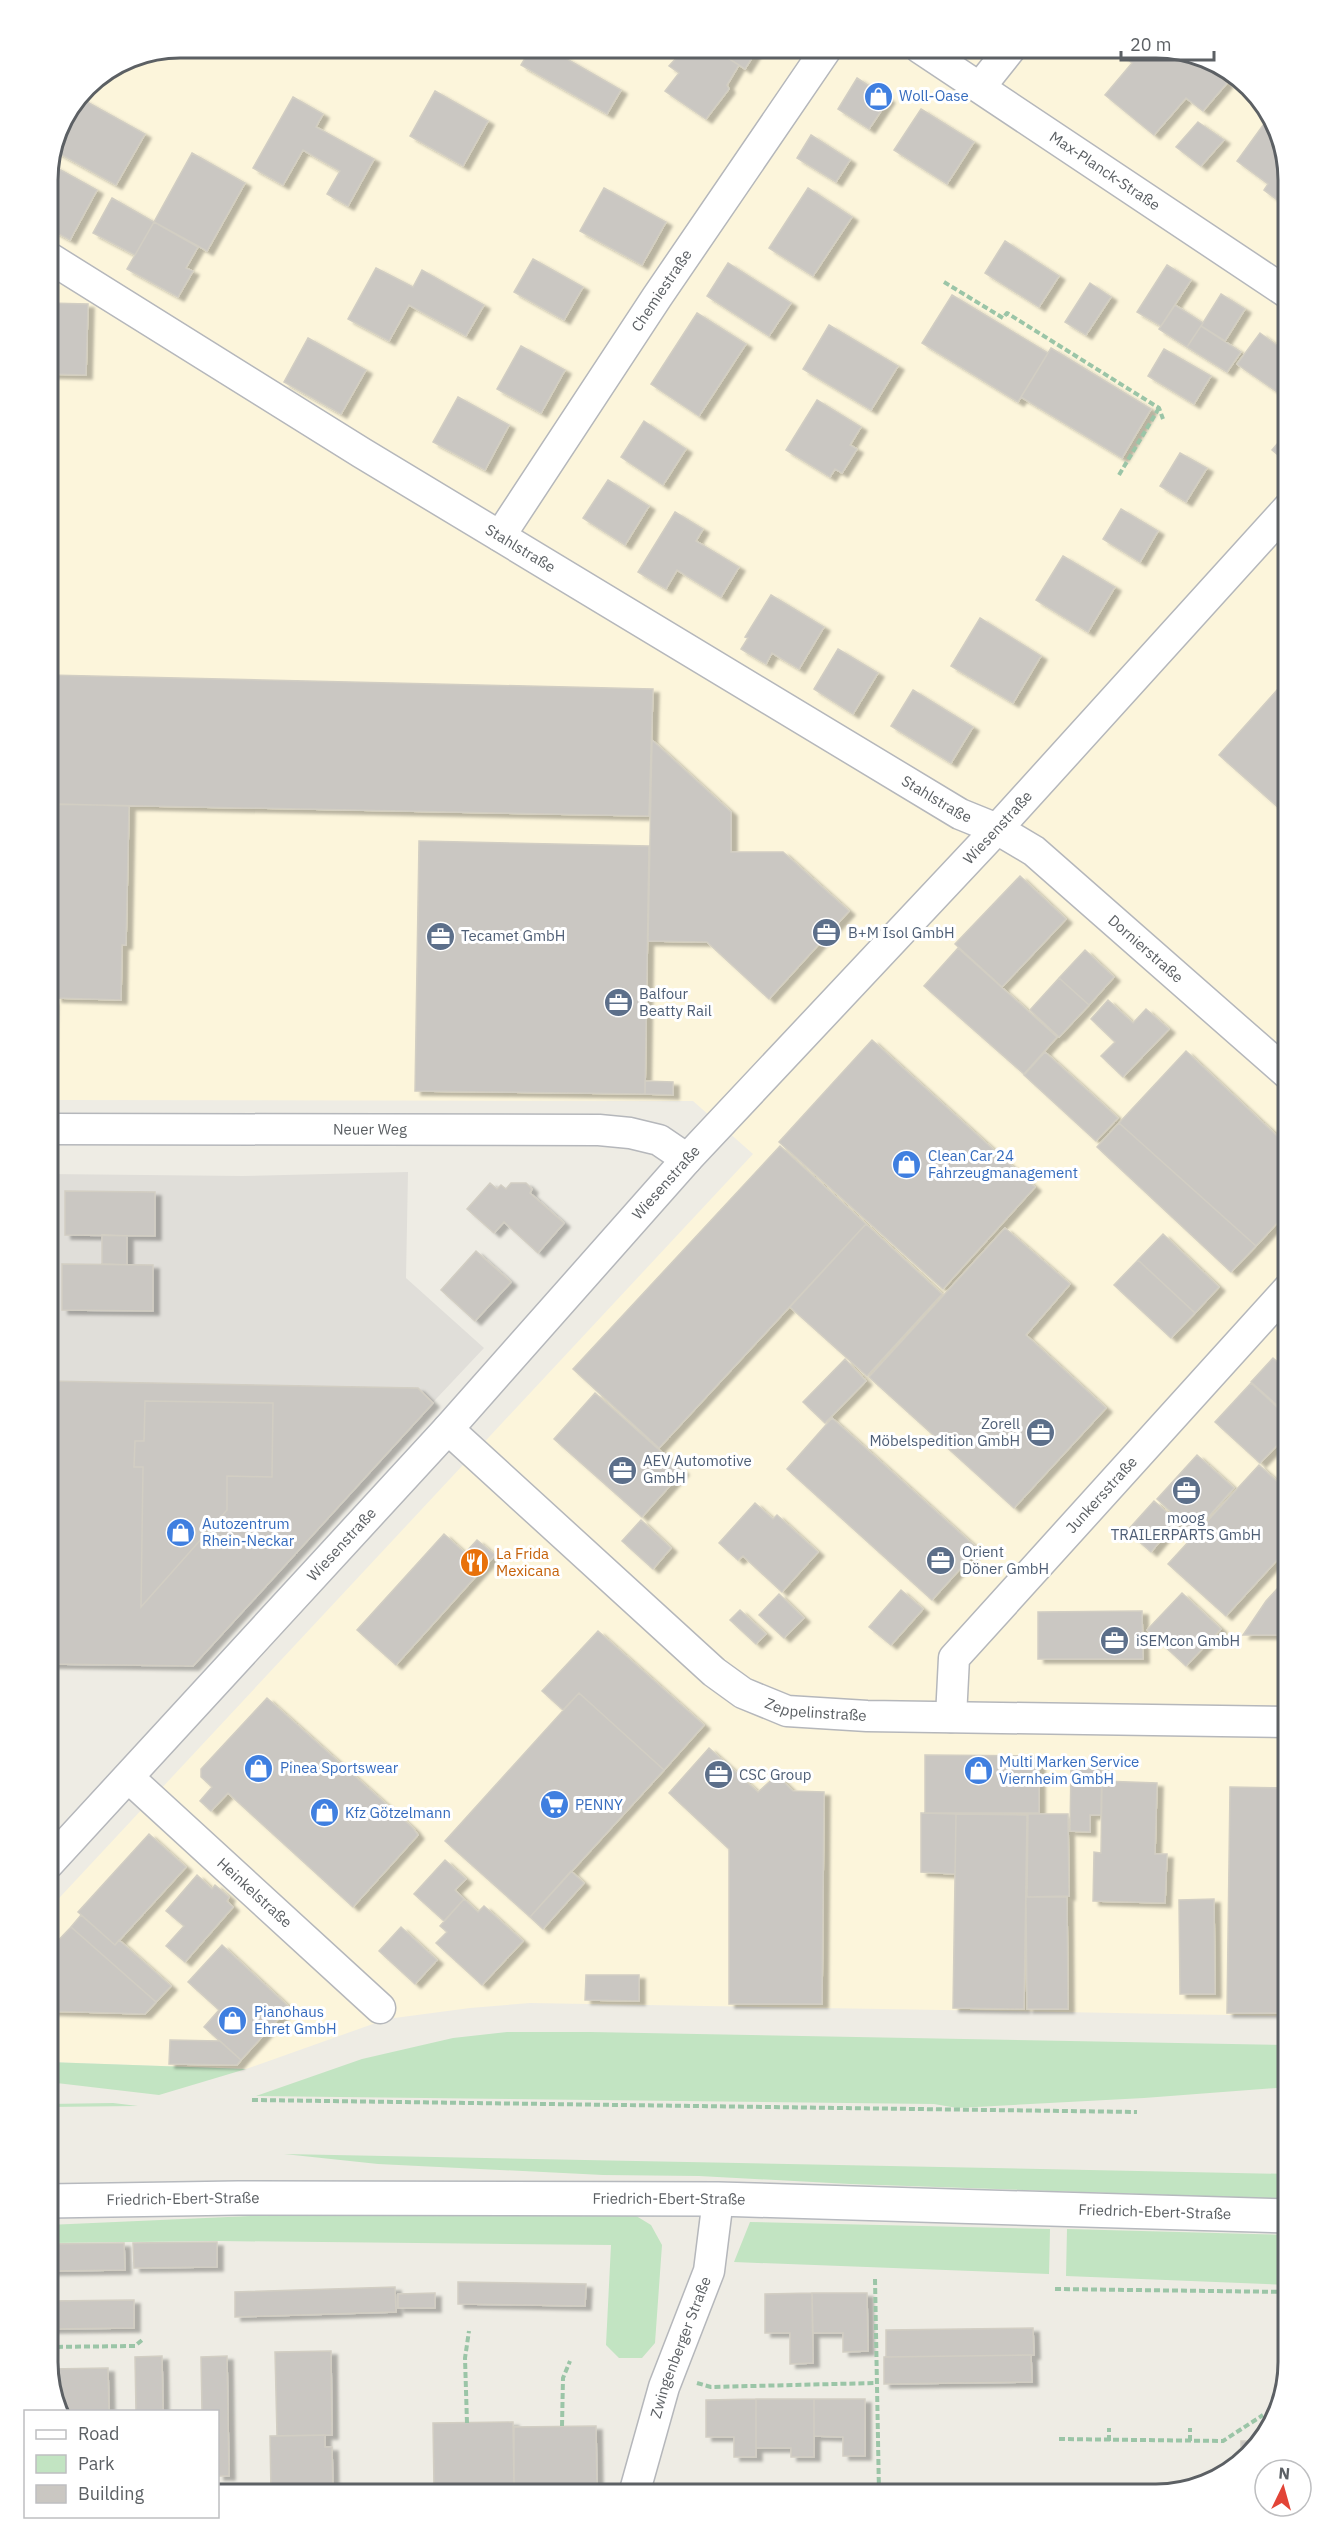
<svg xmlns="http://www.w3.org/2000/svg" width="1337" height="2542" viewBox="0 0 1337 2542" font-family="'IBM Plex Sans',sans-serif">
<defs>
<filter id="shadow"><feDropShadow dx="6" dy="4" stdDeviation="1.5" flood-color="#0004"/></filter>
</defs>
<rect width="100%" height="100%" fill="#eeece4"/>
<!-- commercial -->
<path fill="#fcf5db" d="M181 48H1165L1237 75 1279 129 1289 181V2016L530 2003 470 2008 387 2019 246 2069 48 2062V1910L753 1154 693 1101 48 1100V172L58 129 87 87 130 58Z"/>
<!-- industrial -->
<path fill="#e0ded9" d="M408 1172 406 1278 484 1348 184 1667 48 1664V1174L243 1176Z"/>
<!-- green -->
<path fill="#c2e4c2" d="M507 2032H590L1289 2045V2087L1144 2098 957 2108 934 2104 256 2096 362 2059 453 2038Z
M48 2062 246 2069 159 2095 48 2082Z
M113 2103 138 2106 48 2107V2104Z
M284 2154 1289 2174V2199L850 2184 699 2176 603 2175 378 2164Z
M317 2213 633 2214 651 2225 662 2245 655 2343 642 2358H619L606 2345 611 2245 218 2241 48 2243V2225Z
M750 2222 1050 2229 1049 2274 734 2262Z
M1067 2229 1289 2235V2285L1066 2276Z"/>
<!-- building -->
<path fill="#cac7c2" stroke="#d2cec3" stroke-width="1.5" filter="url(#shadow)" d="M531 48H548L621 90 607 114 521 65Z
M674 48H712L739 65 727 85 729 89 706 119 665 91 679 73 669 66 681 53Z
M712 48H758L745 69Z
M1114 48H1166L1203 62 1227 83 1203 111 1186 98 1154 135 1105 95 1132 63Z
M857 78 889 99 869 129 838 109Z
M435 91 488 121 463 166 410 136Z
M293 97 323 114 316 127 374 159 348 206 327 194 340 171 303 150 283 185 253 168Z
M80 98 145 134 116 185 53 150 58 129Z
M921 109 974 142 947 184 894 150Z
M1269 117 1279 129 1289 180V198L1284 205 1264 190 1268 184 1237 161Z
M1198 122 1224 140 1201 166 1176 147Z
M811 135 850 160 836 182 797 158Z
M192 153 245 183 207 251 154 222Z
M50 164 97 190 70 240 48 228Z
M604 188 666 222 642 265 580 231Z
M808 188 852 217 813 276 769 248Z
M112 198 154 222 135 255 93 233Z
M1289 198V219L1279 212Z
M154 222 198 247 186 268 193 271 178 297 127 269Z
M1005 241 1059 276 1039 307 985 273Z
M533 259 583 287 564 320 514 292Z
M728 263 791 303 769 336 707 296Z
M1167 265 1191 280 1161 326 1137 312Z
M376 268 413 287 422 270 484 305 466 336 409 305 389 341 348 319Z
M1090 283 1111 297 1086 335 1065 322Z
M1221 294 1245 309 1225 341 1201 326Z
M952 295 1048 353 1018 402 922 343Z
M48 303 88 304 86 375 48 374Z
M1175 305 1203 323 1187 347 1159 329Z
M697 313 746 344 699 416 651 384Z
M829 325 898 366 871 410 803 369Z
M1201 326 1241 352 1227 372 1187 347Z
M1260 333 1289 354V382L1280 394 1237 364Z
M308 338 366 370 341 414 284 382Z
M521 346 565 370 541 413 497 389Z
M1051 348 1151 409 1122 458 1021 397Z
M1164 349 1211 376 1194 404 1148 376Z
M458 397 509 425 485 470 433 442Z
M817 400 861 427 850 445 857 449 842 473 835 469 830 477 786 450Z
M644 421 686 449 663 485 621 457Z
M1284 436 1289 440V457L1285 461 1272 450Z
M1180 453 1207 468 1186 502 1160 486Z
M608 480 649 506 625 545 583 518Z
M1121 509 1158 531 1140 562 1103 539Z
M675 512 703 529 696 541 739 567 721 597 677 570 666 589 638 572Z
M1063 556 1115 587 1088 632 1036 600Z
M771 595 824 627 799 669 772 653 766 664 741 649 748 638 745 637Z
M980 618 1041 656 1013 703 951 666Z
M838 649 878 673 853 714 814 689Z
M48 675 653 689 649 816 48 804Z
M1285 681 1289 684V817L1219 755Z
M913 690 973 727 951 763 891 726Z
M652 740 731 812V852H783L849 911 769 999 707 942 648 941Z
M59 804 129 806 126 945H122L121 1000 56 998Z
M419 841 649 846 645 1094 415 1091Z
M1020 876 1066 919 1002 987 955 944Z
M958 948 1057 1037 1024 1074 924 986Z
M1085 950 1114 977 1089 1005 1059 978Z
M1059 978 1089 1005 1059 1037 1030 1010Z
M1108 1000 1133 1023 1146 1009 1169 1029 1123 1077 1101 1056 1115 1042 1091 1019Z
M48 1001H52L50 1060H48Z
M872 1040 1035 1187 943 1289 779 1142Z
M1186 1051 1289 1147V1210L1256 1246 1119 1123Z
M1045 1052 1118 1118 1096 1141 1024 1075Z
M645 1081 673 1082V1095L645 1094Z
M1119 1123 1256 1246 1231 1272 1097 1147Z
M780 1146 866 1224 659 1448 573 1369Z
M490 1183 497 1189 501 1185 506 1189 511 1183H526L532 1189 530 1193 564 1223 538 1253 504 1222 494 1233 467 1209Z
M65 1191 155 1192V1236L65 1235Z
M866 1224 942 1294 867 1376 790 1307Z
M1005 1228 1070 1284 1026 1335 1106 1408 1014 1508 869 1377Z
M1163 1234 1219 1287 1195 1313 1138 1260Z
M102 1235 127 1236V1265L102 1264Z
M476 1251 511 1282 475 1321 441 1290Z
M1138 1260 1195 1313 1171 1338 1114 1285Z
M62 1264 153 1265V1311L62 1310Z
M1273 1358 1289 1372 1288 1415 1251 1382Z
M845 1359 866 1381 825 1423 803 1402Z
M48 1381 418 1388 433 1403 193 1666 48 1664Z
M1251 1383 1289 1418V1433L1260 1463 1215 1422Z
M595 1393 683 1471 642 1517 554 1439Z
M145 1401 273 1403 272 1477 227 1476V1510L141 1607 143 1467H134L135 1441H144Z
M832 1418 978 1549 932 1600 787 1469Z
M1197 1455 1234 1488 1194 1533 1157 1499Z
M1259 1465 1289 1492V1547L1226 1616 1168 1564Z
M1154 1501 1177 1521 1151 1552 1127 1531Z
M755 1503 773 1519 777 1515 818 1552 782 1592 743 1556 738 1560 719 1543Z
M641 1520 671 1548 653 1569 622 1541Z
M444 1534 465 1553 477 1540 495 1555 396 1665 357 1630Z
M1289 1576V1635H1243L1266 1601Z
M901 1590 923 1609 891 1645 869 1627Z
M1182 1593 1221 1629 1186 1666 1147 1630Z
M779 1594 804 1618 784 1638 759 1615Z
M740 1610 766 1634 756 1644 730 1620Z
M1142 1611 1143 1659H1038V1612Z
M598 1631 704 1725 664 1770 579 1693 563 1710 542 1691Z
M579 1693 664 1770 530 1917 445 1841Z
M267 1698 413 1828 418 1835 353 1907 228 1793 211 1811 200 1801 212 1787 201 1777V1769Z
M709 1748 758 1792 777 1775 793 1791 824 1792 822 2004H729V1849L669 1793Z
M925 1755 1039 1756V1813H925Z
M1071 1764H1102L1101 1815H1090V1832L1070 1831Z
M1102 1781 1157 1783 1155 1854H1167L1165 1903 1093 1901 1094 1852 1101 1853Z
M1230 1787 1289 1788V2013H1227Z
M921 1813 956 1814 955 1874 921 1872Z
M956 1814 1027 1815 1024 2009 953 2008Z
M1028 1814H1068L1069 1896 1027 1897Z
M149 1834 186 1867 115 1945 78 1912Z
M445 1860 466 1879 455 1890 464 1899 444 1921 414 1894Z
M571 1871 584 1883 543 1929 530 1917Z
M197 1875 212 1889 215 1885 229 1897 227 1901 233 1907 185 1962 166 1946 184 1926 166 1911Z
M1026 1897H1067L1068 2009H1027Z
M464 1899 478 1912 484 1906 523 1941 482 1985 436 1943 447 1932 440 1926Z
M1214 1899 1215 1994H1180L1179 1900Z
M81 1915 115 1945 119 1940 171 1986 156 2002 71 1927Z
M71 1927 156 2002 145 2014 48 2011V1951Z
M401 1927 437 1960 415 1984 379 1951Z
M222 1945 289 2007 241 2060 204 2027 219 2010 188 1982Z
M586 1975H639V2001L585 2000Z
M170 2040 220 2041 241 2060 237 2065 169 2064Z
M217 2242V2267L134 2268 133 2243Z
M124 2243 125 2270 48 2271V2244Z
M458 2282 586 2284 585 2306 458 2304Z
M395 2287 396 2312 235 2317V2292Z
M435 2293V2308H398V2294Z
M812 2293H867L868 2351 843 2352V2333H813Z
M812 2293 813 2363 790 2364V2333H765V2294Z
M134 2300V2328L48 2329V2301Z
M1033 2328 1034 2355 886 2357V2330Z
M331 2351 332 2435 277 2436 275 2352Z
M1031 2355 1032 2382 884 2384V2357Z
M162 2356 163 2412H136L135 2357Z
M227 2356 229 2476H218V2412H202L201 2357Z
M108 2368 109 2412H58L50 2369Z
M756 2399V2457H734V2437H706V2400Z
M756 2399H814V2457H791V2448H756Z
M814 2399H865V2456H843V2437L814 2436Z
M513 2422 514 2487 434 2488 433 2423Z
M596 2426 597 2490 514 2491V2427Z
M325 2435V2447H332L333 2494H271L270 2436Z
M1241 2441H1260L1241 2456Z"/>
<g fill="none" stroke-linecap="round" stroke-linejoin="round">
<defs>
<g id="street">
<path id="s1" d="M920 48 1289 294"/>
<path d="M980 87 1011 48"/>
<path id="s2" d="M48 257 362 453 960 814 997 829 1034 851 1289 1075"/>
<path id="s3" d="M500 536 657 297 827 48"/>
<path id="s4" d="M48 1129 599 1130 630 1133 659 1140 687 1159"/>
<path id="s5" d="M448 1429 714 1672 743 1693 787 1711 867 1716 1289 1722"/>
<path id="s6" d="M951 1717 954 1658 1289 1288"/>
<path id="s7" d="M129 1778 380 2008"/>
<path id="s8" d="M48 1864 448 1429 687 1159 997 829 1289 507"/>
<path id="s9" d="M634 2494 664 2387 709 2271 718 2199"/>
</g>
<g id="secondary">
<path id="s10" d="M48 2201 238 2198 718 2199 1289 2216"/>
</g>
</defs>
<!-- street casing -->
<use href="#street" stroke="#b5b7bb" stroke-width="33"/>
<!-- secondary casing -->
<use href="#secondary" stroke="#b6b9be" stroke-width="36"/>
<!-- path -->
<path stroke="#9bc5a7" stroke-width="4" stroke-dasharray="6 3" stroke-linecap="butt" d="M944 282 1003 318 1007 313 1159 408 1163 419
M1119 475 1159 408
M252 2100 1137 2112
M1055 2289 1289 2292
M48 2347 135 2346 142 2340
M697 2383 711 2387 876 2383
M467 2423 465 2358 469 2331
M562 2426 563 2378 570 2361
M1059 2439 1223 2441 1263 2415
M1109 2441V2428
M1190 2441V2428
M879 2485H1060V2494
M700 2494 879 2493 875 2279"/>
<!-- street -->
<use href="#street" stroke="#fff" stroke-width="30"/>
<!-- secondary -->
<use href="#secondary" stroke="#fff" stroke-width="33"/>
</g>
<!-- icons -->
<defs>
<symbol id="shop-disc" viewBox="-11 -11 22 22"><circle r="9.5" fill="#3f7fe0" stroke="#fff"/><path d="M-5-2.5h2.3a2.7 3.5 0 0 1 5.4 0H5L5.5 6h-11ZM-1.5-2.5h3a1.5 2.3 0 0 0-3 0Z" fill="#fff"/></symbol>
<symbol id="office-disc" viewBox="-11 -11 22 22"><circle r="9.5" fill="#5c6f8a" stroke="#fff"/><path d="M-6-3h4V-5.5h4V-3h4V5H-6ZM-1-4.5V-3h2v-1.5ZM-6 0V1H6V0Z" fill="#fff"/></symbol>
<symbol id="restaurant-disc" viewBox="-11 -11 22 22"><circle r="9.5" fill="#e8710a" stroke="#fff"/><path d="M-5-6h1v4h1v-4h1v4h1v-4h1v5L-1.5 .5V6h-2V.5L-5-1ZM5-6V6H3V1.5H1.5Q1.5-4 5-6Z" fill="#fff"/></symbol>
<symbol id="supermarket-disc" viewBox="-11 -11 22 22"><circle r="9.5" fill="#3f7fe0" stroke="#fff"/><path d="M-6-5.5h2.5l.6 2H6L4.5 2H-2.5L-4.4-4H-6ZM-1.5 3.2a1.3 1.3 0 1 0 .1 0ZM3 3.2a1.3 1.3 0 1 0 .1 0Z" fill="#fff"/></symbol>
</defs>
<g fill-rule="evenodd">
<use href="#shop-disc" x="862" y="80" width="33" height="33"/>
<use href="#office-disc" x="810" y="916" width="33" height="33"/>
<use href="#office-disc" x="424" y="920" width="33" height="33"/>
<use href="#office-disc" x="602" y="986" width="33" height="33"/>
<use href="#shop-disc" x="890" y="1148" width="33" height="33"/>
<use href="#office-disc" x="1024" y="1416" width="33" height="33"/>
<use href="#office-disc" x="606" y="1454" width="33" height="33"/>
<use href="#office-disc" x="1170" y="1474" width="33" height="33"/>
<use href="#shop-disc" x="164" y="1516" width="33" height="33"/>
<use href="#office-disc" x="924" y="1544" width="33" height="33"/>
<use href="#restaurant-disc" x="458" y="1546" width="33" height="33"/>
<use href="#office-disc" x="1098" y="1624" width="33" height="33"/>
<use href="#shop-disc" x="242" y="1752" width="33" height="33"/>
<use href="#shop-disc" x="962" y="1754" width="33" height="33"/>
<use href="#office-disc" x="702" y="1758" width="33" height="33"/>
<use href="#supermarket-disc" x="538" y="1788" width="33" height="33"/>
<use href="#shop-disc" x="308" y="1796" width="33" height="33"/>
<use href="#shop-disc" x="216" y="2004" width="33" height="33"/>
</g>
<g text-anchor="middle" stroke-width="6" stroke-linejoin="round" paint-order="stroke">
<!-- shop labels -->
<g font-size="15" fill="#366cbe" stroke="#fff" text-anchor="start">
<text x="899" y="101">Woll-Oase</text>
<text x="928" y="1161">Clean Car 24<tspan x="928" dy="17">Fahrzeugmanagement</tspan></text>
<text x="202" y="1529">Autozentrum<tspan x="202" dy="17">Rhein-Neckar</tspan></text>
<text x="999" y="1767">Multi Marken Service<tspan x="999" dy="17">Viernheim GmbH</tspan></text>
<text x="280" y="1773">Pinea Sportswear</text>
<text x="575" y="1810">PENNY</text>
<text x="345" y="1818">Kfz Götzelmann</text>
<text x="254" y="2017">Pianohaus<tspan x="254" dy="17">Ehret GmbH</tspan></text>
</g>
<!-- street labels -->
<g font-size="15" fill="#5c6064" stroke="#fff">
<text dy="5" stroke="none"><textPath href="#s1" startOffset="222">Max-Planck-Straße</textPath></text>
<text dy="5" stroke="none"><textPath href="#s3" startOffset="294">Chemiestraße</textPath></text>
<text dy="5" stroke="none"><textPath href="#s2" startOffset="555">Stahlstraße</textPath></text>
<text dy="5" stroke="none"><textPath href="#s2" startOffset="1041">Stahlstraße</textPath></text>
<text dy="5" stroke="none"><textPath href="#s8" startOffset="1406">Wiesenstraße</textPath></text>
<text dy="5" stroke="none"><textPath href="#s2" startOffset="1300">Dornierstraße</textPath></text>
<text dy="5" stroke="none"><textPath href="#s4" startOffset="322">Neuer Weg</textPath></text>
<text dy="5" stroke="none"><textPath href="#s8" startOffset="920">Wiesenstraße</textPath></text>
<text dy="5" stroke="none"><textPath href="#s6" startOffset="279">Junkersstraße</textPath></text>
<text dy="5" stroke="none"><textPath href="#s8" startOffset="434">Wiesenstraße</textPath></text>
<text dy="5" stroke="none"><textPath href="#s5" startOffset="472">Zeppelinstraße</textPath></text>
<text dy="5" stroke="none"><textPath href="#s7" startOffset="170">Heinkelstraße</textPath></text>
<text dy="5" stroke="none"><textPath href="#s10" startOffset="135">Friedrich-Ebert-Straße</textPath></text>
<text dy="5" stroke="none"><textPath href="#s10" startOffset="621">Friedrich-Ebert-Straße</textPath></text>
<text dy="5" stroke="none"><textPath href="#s10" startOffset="1107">Friedrich-Ebert-Straße</textPath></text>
<text dy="5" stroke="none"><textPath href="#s9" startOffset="154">Zwingenberger Straße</textPath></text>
</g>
<!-- service labels -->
<g font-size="15" fill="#4e5e75" stroke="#fff" text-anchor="start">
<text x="848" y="938">B+M Isol GmbH</text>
<text x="461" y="941">Tecamet GmbH</text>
<text x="639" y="999">Balfour<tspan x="639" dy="17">Beatty Rail</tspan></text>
<text x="1020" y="1429" text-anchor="end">Zorell<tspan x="1020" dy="17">Möbelspedition GmbH</tspan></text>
<text x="643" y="1466">AEV Automotive<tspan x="643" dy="17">GmbH</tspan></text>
<text x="1186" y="1523" text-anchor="middle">moog<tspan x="1186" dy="17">TRAILERPARTS GmbH</tspan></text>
<text x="962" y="1557">Orient<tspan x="962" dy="17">Döner GmbH</tspan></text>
<text x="1136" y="1646">iSEMcon GmbH</text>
<text x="739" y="1780">CSC Group</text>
</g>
<!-- food labels -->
<g font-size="15" fill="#c56008" stroke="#fff" text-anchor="start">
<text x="496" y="1559">La Frida<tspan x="496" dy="17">Mexicana</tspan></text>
</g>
</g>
<!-- crop -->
<path d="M0 0H1337V2542H0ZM180 58H1156A122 122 0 0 1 1278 180V2362A122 122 0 0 1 1156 2484H180A122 122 0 0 1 58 2362V180A122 122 0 0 1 180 58Z" fill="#fff" fill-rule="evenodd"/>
<path fill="none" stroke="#5c6064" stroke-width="3" d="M180 58H1156A122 122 0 0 1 1278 180V2362A122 122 0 0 1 1156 2484H180A122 122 0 0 1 58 2362V180A122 122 0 0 1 180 58Z"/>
<!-- legend -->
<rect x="24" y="2410" width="195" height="108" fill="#ffffff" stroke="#bebfc1" stroke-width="1.5"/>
<rect x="36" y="2430" width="30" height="9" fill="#ffffff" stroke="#bebfc1" stroke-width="1.5"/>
<text x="78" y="2440" font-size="18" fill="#5c6064">Road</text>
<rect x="36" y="2455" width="30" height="18" fill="#c2e4c2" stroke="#bebfc1" stroke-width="1.5"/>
<text x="78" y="2470" font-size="18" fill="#5c6064">Park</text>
<rect x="36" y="2485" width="30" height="18" fill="#cac7c2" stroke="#bebfc1" stroke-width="1.5"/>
<text x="78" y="2500" font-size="18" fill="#5c6064">Building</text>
<!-- north arrow -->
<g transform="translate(1283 2488) rotate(5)"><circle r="28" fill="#ffffff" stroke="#bebfc1" stroke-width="1.5"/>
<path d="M0-4.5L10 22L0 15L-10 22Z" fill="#e24437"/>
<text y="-9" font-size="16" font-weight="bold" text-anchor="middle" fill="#5c6064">N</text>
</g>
<!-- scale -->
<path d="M1121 51v9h93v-9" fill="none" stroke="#5c6064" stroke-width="3"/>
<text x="1130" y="51" font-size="18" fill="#5c6064" stroke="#ffffff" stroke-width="4.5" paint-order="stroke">20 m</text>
</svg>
